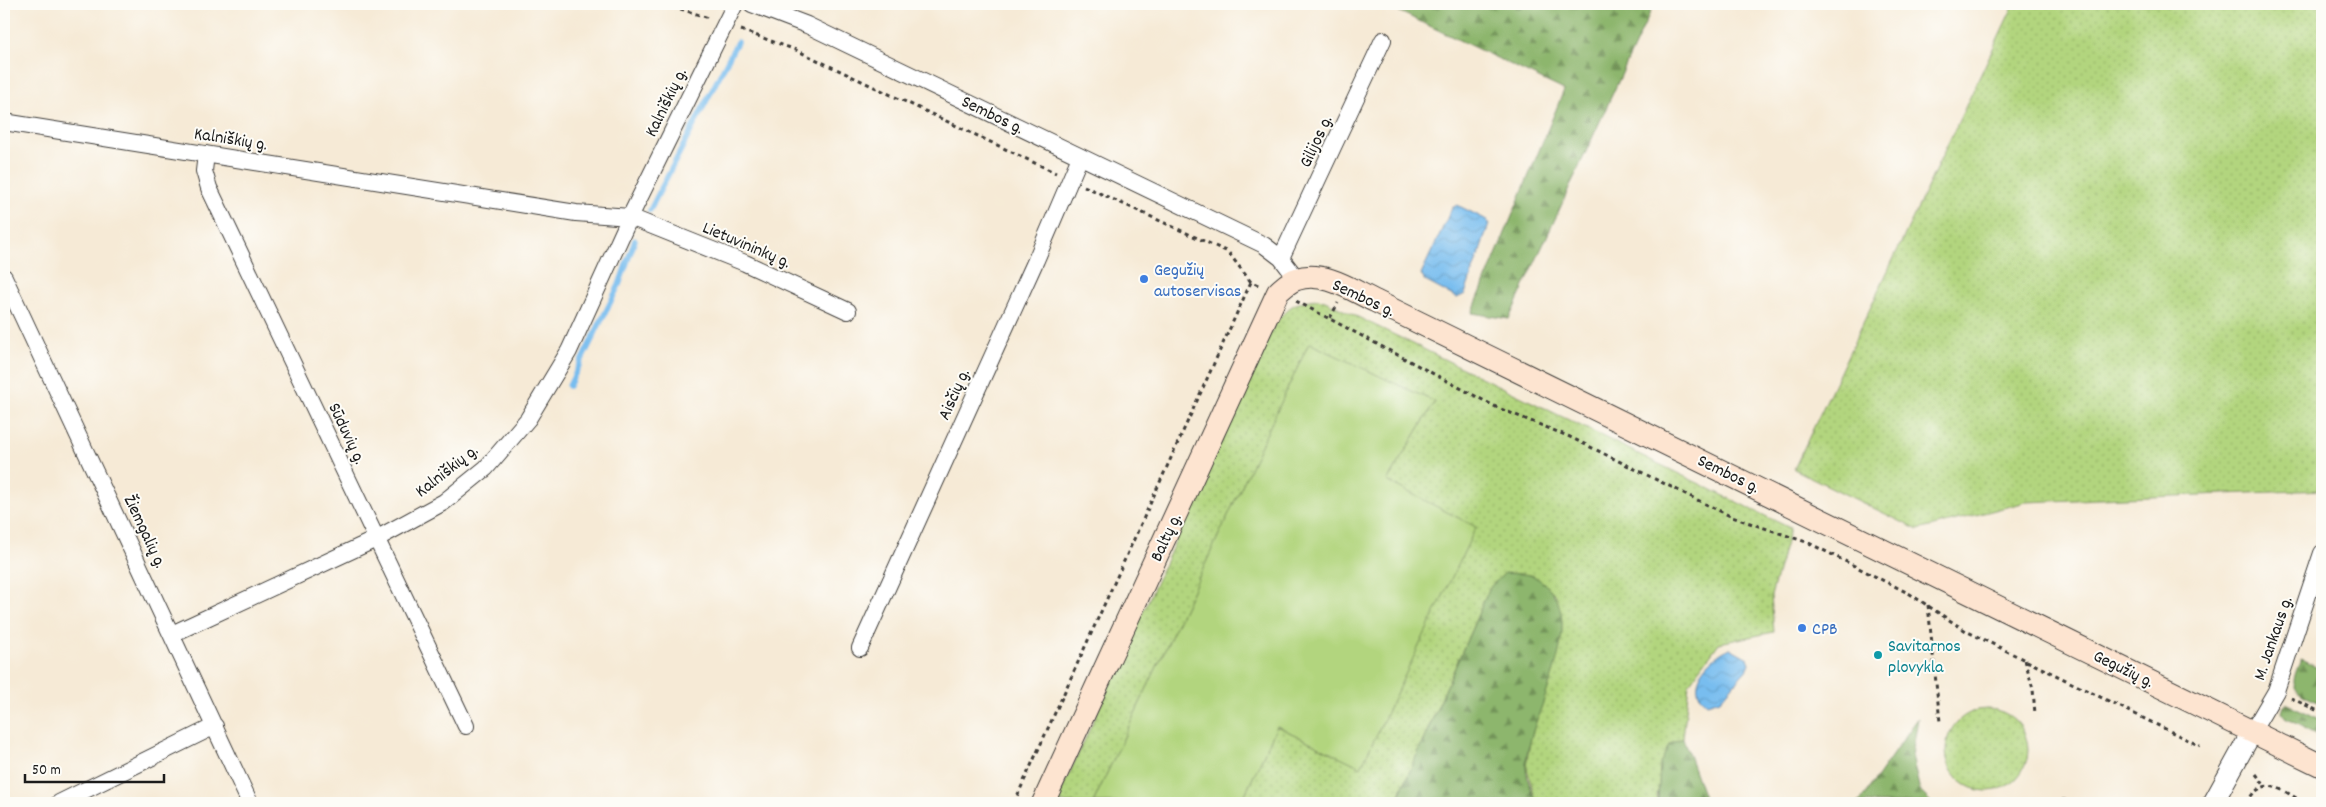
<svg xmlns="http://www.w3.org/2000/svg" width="2326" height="807" viewBox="0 0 2326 807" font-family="Dekko,sans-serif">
<defs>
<pattern id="grass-dots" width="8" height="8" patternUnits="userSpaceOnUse" patternTransform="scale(1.25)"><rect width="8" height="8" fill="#b2d57e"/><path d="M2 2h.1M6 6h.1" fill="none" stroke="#98b66c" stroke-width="1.8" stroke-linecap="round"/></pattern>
<pattern id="forest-firs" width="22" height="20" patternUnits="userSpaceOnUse" patternTransform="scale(1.25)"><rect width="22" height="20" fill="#8db66d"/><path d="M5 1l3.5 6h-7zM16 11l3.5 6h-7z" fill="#729359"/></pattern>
<pattern id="water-waves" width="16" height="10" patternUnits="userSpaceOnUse" patternTransform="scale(1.25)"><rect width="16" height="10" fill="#78bdef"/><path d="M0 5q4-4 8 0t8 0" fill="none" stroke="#67a2cc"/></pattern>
</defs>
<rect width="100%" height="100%" fill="#fdfcf7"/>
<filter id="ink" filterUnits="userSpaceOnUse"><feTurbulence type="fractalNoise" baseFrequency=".02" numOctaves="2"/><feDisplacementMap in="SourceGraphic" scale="10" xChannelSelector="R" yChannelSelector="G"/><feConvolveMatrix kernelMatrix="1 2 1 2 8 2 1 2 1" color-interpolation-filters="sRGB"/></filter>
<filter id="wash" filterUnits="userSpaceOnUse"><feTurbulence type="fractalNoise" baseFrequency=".0096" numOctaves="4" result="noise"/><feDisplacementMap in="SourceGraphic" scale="20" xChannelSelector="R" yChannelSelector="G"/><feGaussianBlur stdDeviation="1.12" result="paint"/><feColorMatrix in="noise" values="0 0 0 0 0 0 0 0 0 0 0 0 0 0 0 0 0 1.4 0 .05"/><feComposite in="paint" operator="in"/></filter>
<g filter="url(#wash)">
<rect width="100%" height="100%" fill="#f6ead6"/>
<!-- grass -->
<path fill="url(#grass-dots)" stroke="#67784d" d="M2014 4H2322V490L2026 502 1918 530 1794 469Z
M1318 299 1325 301 1790 528 1771 596 1774 632 1719 643 1689 684 1683 738 1669 745 1657 795 1658 803H1538L1536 801 1526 765 1556 595 1534 576 1505 574 1490 587 1396 803H1241L1277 726 1360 766 1475 528 1387 481 1435 402 1309 344 1093 803H1056L1271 331C1284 310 1292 301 1318 299Z
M1946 750a41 41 0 1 1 82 0a41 41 0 1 1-82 0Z"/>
<!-- forest -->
<path fill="url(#forest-firs)" stroke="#546944" d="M1387 4H1654L1509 319 1472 313 1564 90 1400 12Z
M1505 573C1513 574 1528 573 1535 577 1599 614 1530 709 1526 763 1525 773 1532 794 1538 803H1396L1490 587Z
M2301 660 2322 670V704C2296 692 2286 691 2301 660Z
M2288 704 2322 720V737L2285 718 2282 712 2284 706Z
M1918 718 1912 756 1920 791 1932 803H1859Z
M1683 738 1706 803H1658L1660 764 1669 745Z"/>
<!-- garden -->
<path fill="#b2d57e" stroke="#67784d" d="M1309 343 1435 402 1387 481 1476 527 1361 767 1277 726 1241 803H1093Z"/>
<!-- water -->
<path fill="url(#water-waves)" stroke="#4a6c86" d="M1457 205 1487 220 1489 224 1465 294 1457 298 1425 281 1421 274 1452 208Z
M1730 648 1748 658 1750 663 1748 668 1720 700 1707 704C1683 685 1710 657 1730 648Z"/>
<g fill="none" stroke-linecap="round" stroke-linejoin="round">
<!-- stream -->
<path stroke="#78bdef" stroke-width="5.5" d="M650 210 737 42
M569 386 619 285 635 240"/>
</g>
</g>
<g filter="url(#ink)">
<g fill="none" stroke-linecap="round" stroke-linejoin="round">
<defs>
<path id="minor" d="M752 4 807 25 1264 245 1281 258 1297 279
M4 122 576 213 630 217 735 4
M206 154 204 171 209 188 466 726
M1281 258 1383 40
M4 277 250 803
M172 634 376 539 444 502 486 468 528 419 569 351 630 217 745 263 848 311
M860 648 1036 260 1080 157
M2252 732 2276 691 2322 553
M59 803 215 726"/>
<path id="tertiary" d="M2213 803 2252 732"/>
<path id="secondary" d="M1043 803 1278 292C1283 288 1289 281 1297 279 1323 270 1352 290 1375 301L2322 766"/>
</defs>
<!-- minor casing -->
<use href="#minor" stroke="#3d3b38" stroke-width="18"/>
<!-- tertiary casing -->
<use href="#tertiary" stroke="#3d3b38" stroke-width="22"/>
<!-- secondary casing -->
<use href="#secondary" stroke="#3d3b38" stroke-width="24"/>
<!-- path -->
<path stroke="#3d3b38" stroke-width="3" stroke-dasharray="4 4" stroke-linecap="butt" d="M665 4 709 18
M741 30 796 50 1056 173
M1084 186 1228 252 1251 282 1261 286
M1296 301 1496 407 1570 437 1732 517 1809 543 1910 594 1966 631 2200 746
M1330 318 1338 303
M1928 605 1940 722
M2025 660 2033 689 2035 714
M2291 698 2322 713
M2256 774 2265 786
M2062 800 2121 803
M1014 803 1251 282
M2246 803C2265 773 2281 790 2305 803"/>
<!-- minor -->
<use href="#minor" stroke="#fff" stroke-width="16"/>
<!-- tertiary -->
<use href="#tertiary" stroke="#fff" stroke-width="20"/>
<!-- secondary -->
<use href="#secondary" stroke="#fde4d0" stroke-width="22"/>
</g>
</g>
<!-- markers -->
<g fill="#3f7fe0" stroke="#fdfcf7" stroke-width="2">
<circle cx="1144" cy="279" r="5"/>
<circle cx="1802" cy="628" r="5"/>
</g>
<circle fill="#0f9aa8" stroke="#fdfcf7" stroke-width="2" cx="1878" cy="655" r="5"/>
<g text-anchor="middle" stroke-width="4" stroke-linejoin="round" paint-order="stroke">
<!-- street labels -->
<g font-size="18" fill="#1c1c1c" stroke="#fdfcf7">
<text transform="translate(665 102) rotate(-64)" y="6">Kalniškių g.</text>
<text transform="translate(993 114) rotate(26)" y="6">Sembos g.</text>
<text transform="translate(231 138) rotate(9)" y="6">Kalniškių g.</text>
<text transform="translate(1315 141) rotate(-65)" y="6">Gilijos g.</text>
<text transform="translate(747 244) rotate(23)" y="6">Lietuvininkų g.</text>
<text transform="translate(1364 297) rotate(25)" y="6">Sembos g.</text>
<text transform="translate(953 394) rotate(-66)" y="6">Aisčių g.</text>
<text transform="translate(348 433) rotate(65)" y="6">Sūduvių g.</text>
<text transform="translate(446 470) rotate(-38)" y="6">Kalniškių g.</text>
<text transform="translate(1729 473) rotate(26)" y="6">Sembos g.</text>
<text transform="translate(146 531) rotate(65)" y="6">Žiemgalių g.</text>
<text transform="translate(1165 537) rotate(-65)" y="6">Baltų g.</text>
<text transform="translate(2272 638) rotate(-71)" y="6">M. Jankaus g.</text>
<text transform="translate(2124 668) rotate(26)" y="6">Gegužių g.</text>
</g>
<!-- shop labels -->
<g font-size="18" fill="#366cbe" stroke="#fdfcf7" text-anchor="start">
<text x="1154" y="275">Gegužių<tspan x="1154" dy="21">autoservisas</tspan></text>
<text x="1812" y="634">CPB</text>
</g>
<!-- culture labels -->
<g font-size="18" fill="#0d838f" stroke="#fdfcf7" text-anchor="start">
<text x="1888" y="651">Savitarnos<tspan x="1888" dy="21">plovykla</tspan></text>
</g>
</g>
<!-- margin -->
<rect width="2326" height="807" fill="none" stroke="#fdfcf7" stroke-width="20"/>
<!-- scale -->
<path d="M25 774v8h139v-8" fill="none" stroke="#1c1c1c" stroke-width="2.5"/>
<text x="32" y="774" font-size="15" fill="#1c1c1c" stroke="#fdfcf7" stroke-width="4" paint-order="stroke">50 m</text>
</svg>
